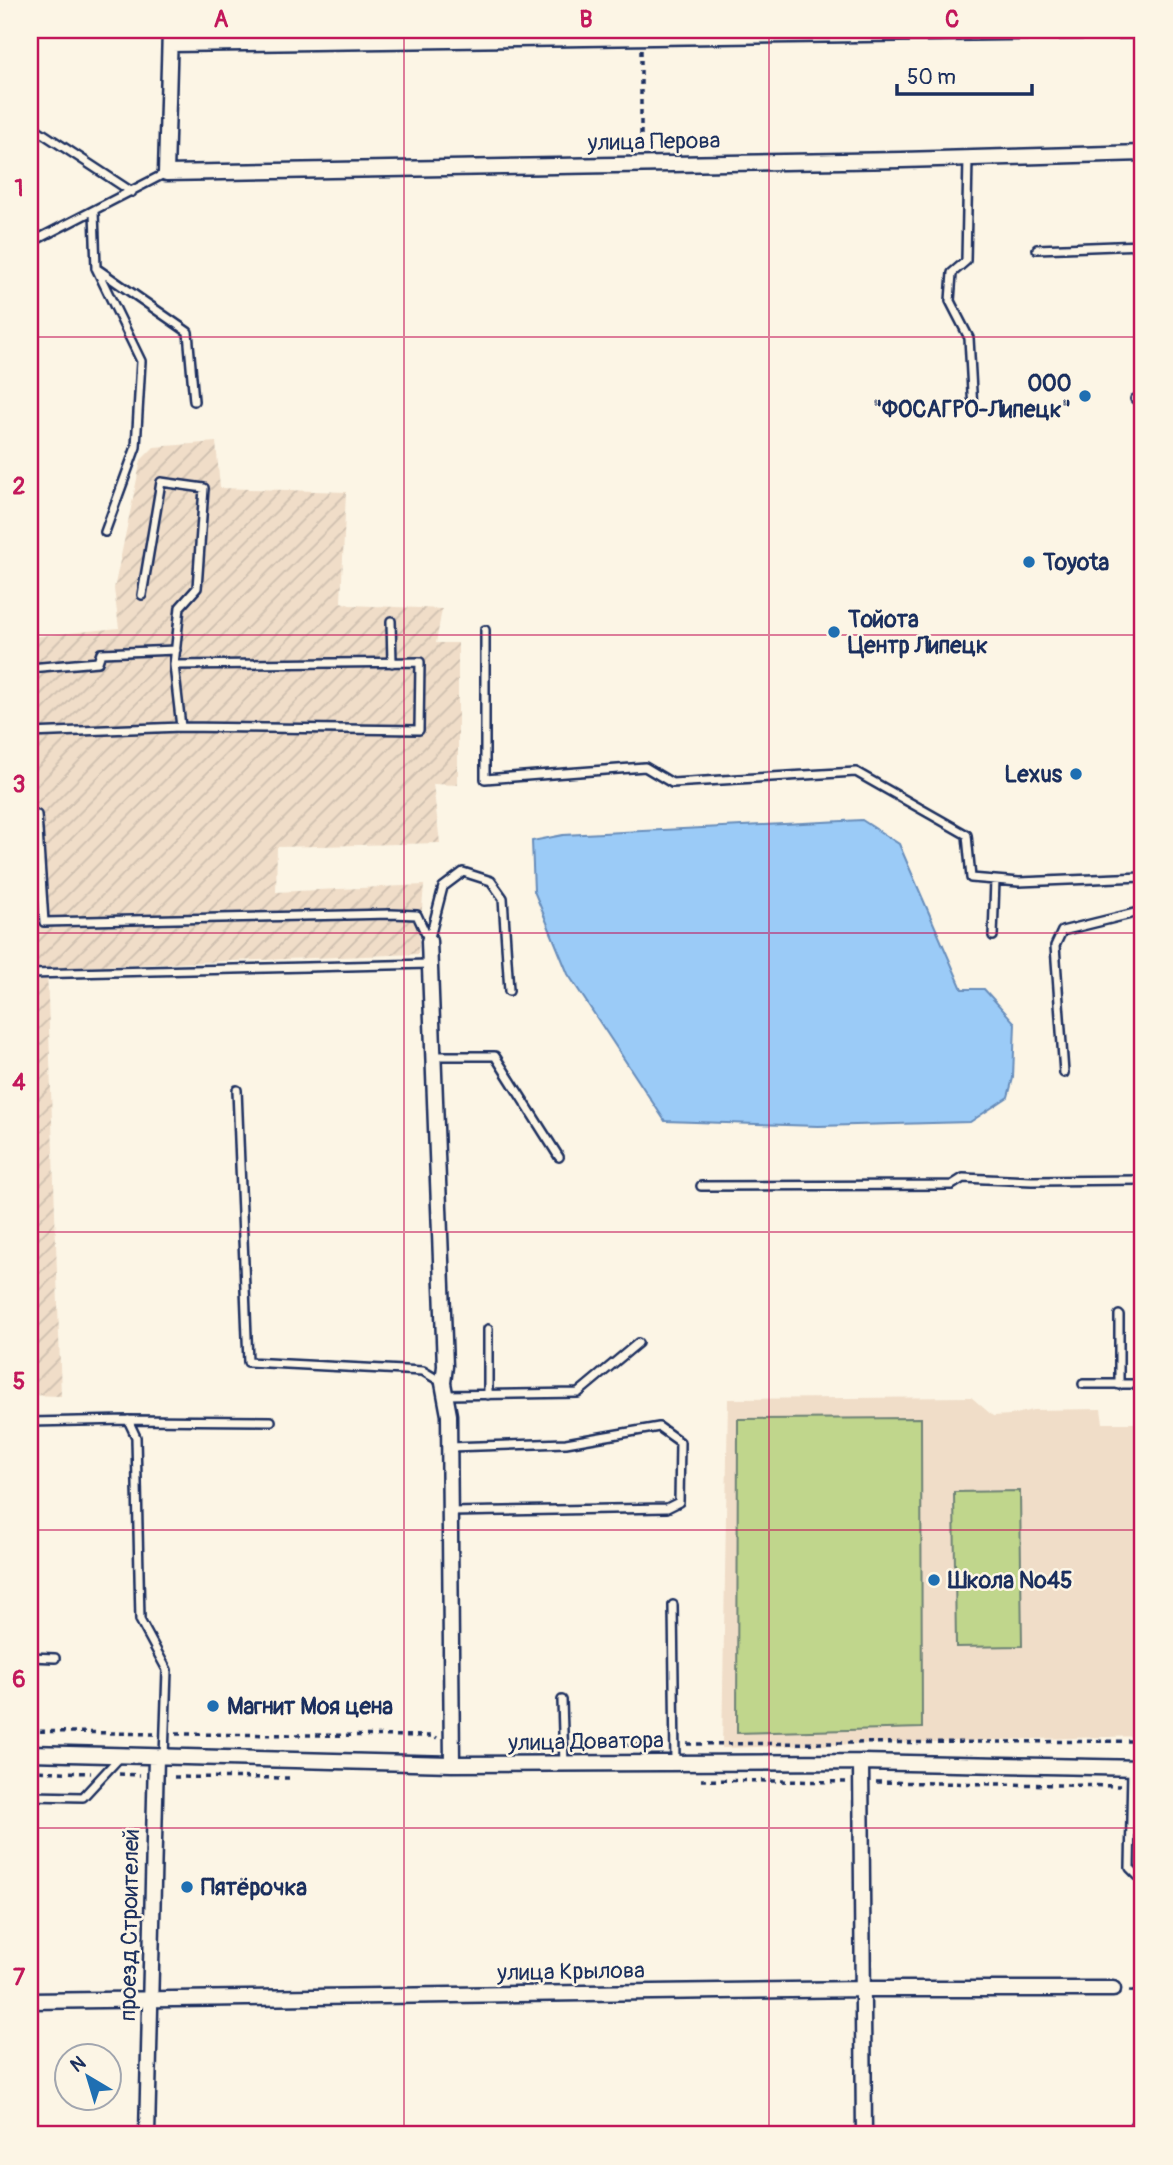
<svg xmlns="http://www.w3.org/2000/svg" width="1173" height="2165" viewBox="0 0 1173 2165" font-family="Pangolin,sans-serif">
<defs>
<pattern id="industrial-furrows" width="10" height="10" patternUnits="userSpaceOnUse" patternTransform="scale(1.75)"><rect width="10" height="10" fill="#f0ddc8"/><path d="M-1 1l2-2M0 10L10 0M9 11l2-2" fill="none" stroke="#cdbeae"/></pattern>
</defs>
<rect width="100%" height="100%" fill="#fcf5e5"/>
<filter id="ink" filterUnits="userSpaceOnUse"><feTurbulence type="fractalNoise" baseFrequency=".0143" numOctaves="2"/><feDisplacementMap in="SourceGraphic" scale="14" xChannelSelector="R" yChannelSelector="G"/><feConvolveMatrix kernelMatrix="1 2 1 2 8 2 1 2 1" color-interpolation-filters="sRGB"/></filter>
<g filter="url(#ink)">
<!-- built -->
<path fill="#f0ddc8" d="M971 1397 993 1416 1011 1415 1033 1410 1101 1409 1103 1423H1143V1736L722 1748 728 1399Z"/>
<!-- industrial -->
<path fill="url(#industrial-furrows)" d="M216 442 220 488 346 492 341 602 350 605 442 609 436 643H458V785L433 784 440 843 277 847 276 892 424 885 418 954 47 968 61 1396 30 1395V637L119 628 114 589 141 460 154 447Z"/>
<!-- green -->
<path fill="#c0d68c" stroke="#6e8275" stroke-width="2" d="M921 1418 922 1728 737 1733 738 1419Z
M1020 1491 1022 1646 956 1647 954 1492Z"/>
<!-- water -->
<path fill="#9bcbf7" stroke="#688dba" stroke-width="2" d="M862 820 899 844 962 989H984L1015 1023 1013 1078 1008 1097 970 1122 818 1126 665 1121 568 974 534 891 532 841 563 835Z"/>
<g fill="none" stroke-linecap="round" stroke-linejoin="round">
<defs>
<path id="lane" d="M30 125 132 192
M968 158 966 261 952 273 950 301 969 338 973 410
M94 212 96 268 141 361 136 447 105 532
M30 243 166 173
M1037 249 1143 245
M96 268 188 332 194 401
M1135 399H1143
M391 621 392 663
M485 630V779L645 767 672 783 856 772 967 835 971 878 1019 882 1143 877
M174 665 181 727
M30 668 98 662 101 653 176 650
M30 733 181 727 419 730 420 662 174 665 180 607 197 588 204 488 161 482 142 595
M37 815 44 922 391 914 417 915 429 941
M993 936 995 880
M429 941 443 887 463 872 491 881 503 898 509 991
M30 974 429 964
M1143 1025V1069
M434 1056H495L559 1157
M1064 1073 1055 946 1062 931 1143 911
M237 1090 248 1362 423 1371 443 1383
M701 1186 952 1185 963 1178 1032 1181 1143 1180
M488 1329V1395
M1083 1384H1143
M1119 1385V1315
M445 1395 578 1393 638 1343
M128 1420 136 1437 140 1620 167 1670 164 1757
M30 1422 128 1420 271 1421
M449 1447 566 1443 659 1427 680 1442 679 1502 667 1508 450 1512
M673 1605 675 1762
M30 1657 55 1658
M562 1700 564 1764
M1132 1768 1130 1868 1143 1881
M30 1796 83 1797 120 1757
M1132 2135V2129L1143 2113"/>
<path id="street" d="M170 30 166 173 902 160 1143 153
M170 44 1143 30
M429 941 445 1366 443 1383 449 1415 452 1764
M30 1753 452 1764 861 1762 1143 1768
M861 1762 864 2135
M30 2001 863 1989H1113
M147 2135 156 1757"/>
</defs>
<!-- lane casing -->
<use href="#lane" stroke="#1b2f5e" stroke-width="12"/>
<!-- street casing -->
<use href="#street" stroke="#1b2f5e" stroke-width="19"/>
<!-- path -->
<path stroke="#1b2f5e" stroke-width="3.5" stroke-dasharray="5 5" stroke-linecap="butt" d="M641 50V151
M30 1731 154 1734
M176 1734 434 1736 437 1738
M687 1744 1143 1741
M585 1746 665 1744
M30 1771 91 1773
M119 1774 140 1775
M174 1777 294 1778
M701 1780 847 1782
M876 1782 1120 1786
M1129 1991 1143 1992"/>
<!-- lane -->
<use href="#lane" stroke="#fcf5e5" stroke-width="7"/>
<!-- street -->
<use href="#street" stroke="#fcf5e5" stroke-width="14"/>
</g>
</g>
<!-- grid -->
<path fill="none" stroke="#c2185b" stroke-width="2" stroke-opacity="0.55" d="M404 30V2135M769 30V2135M30 337H1143M30 635H1143M30 933H1143M30 1232H1143M30 1530H1143M30 1828H1143"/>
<!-- markers -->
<g fill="#1f6fb2" stroke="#fcf5e5" stroke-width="2.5">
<circle cx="1085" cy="396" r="7"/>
<circle cx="1029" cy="562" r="7"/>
<circle cx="834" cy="632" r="7"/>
<circle cx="1076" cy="774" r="7"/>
<circle cx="934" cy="1580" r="7"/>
<circle cx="213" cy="1706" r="7"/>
<circle cx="187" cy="1887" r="7"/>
</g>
<g text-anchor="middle" stroke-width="5" stroke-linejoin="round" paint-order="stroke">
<!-- street labels -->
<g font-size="23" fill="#1b2f5e" stroke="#fcf5e5">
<text transform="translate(654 141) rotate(-1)" y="8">улица Перова</text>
<text transform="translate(586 1741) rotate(-1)" y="8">улица Доватора</text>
<text transform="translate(129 1925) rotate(-89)" y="8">проезд Строителей</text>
<text transform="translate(571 1971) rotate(-1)" y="8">улица Крылова</text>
</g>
<!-- poi labels -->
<g font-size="23" font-weight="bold" fill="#1b2f5e" stroke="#fcf5e5" text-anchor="start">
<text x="1071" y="391" text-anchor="end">ООО<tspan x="1071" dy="26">"ФОСАГРО-Липецк"</tspan></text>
<text x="1043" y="570">Toyota</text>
<text x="848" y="627">Тойота<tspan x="848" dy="26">Центр Липецк</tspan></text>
<text x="1062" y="782" text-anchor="end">Lexus</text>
<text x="948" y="1588">Школа №45</text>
<text x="227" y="1714">Магнит Моя цена</text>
<text x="201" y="1895">Пятёрочка</text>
</g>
</g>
<!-- margin -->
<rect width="1173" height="2165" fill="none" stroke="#fcf5e5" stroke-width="77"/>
<!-- north arrow -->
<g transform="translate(88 2077) rotate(322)"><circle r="33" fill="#fcf5e5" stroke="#a2a6af" stroke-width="2"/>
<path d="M0-5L12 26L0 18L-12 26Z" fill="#1f6fb2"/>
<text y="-10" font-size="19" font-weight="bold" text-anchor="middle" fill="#1b2f5e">N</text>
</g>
<!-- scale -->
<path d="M897 84v10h135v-10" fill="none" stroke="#1b2f5e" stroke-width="3.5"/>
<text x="907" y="84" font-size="21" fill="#1b2f5e" stroke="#fcf5e5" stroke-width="5" paint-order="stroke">50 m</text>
<rect x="38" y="38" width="1096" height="2088" fill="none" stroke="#c2185b" stroke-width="2.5"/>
<g font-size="23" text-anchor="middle" font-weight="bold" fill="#c2185b">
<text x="221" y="27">A</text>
<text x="586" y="27">B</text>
<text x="952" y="27">C</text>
<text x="19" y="196">1</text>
<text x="19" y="494">2</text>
<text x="19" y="792">3</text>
<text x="19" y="1090">4</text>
<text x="19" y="1389">5</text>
<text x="19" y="1687">6</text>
<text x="19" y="1985">7</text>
</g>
</svg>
